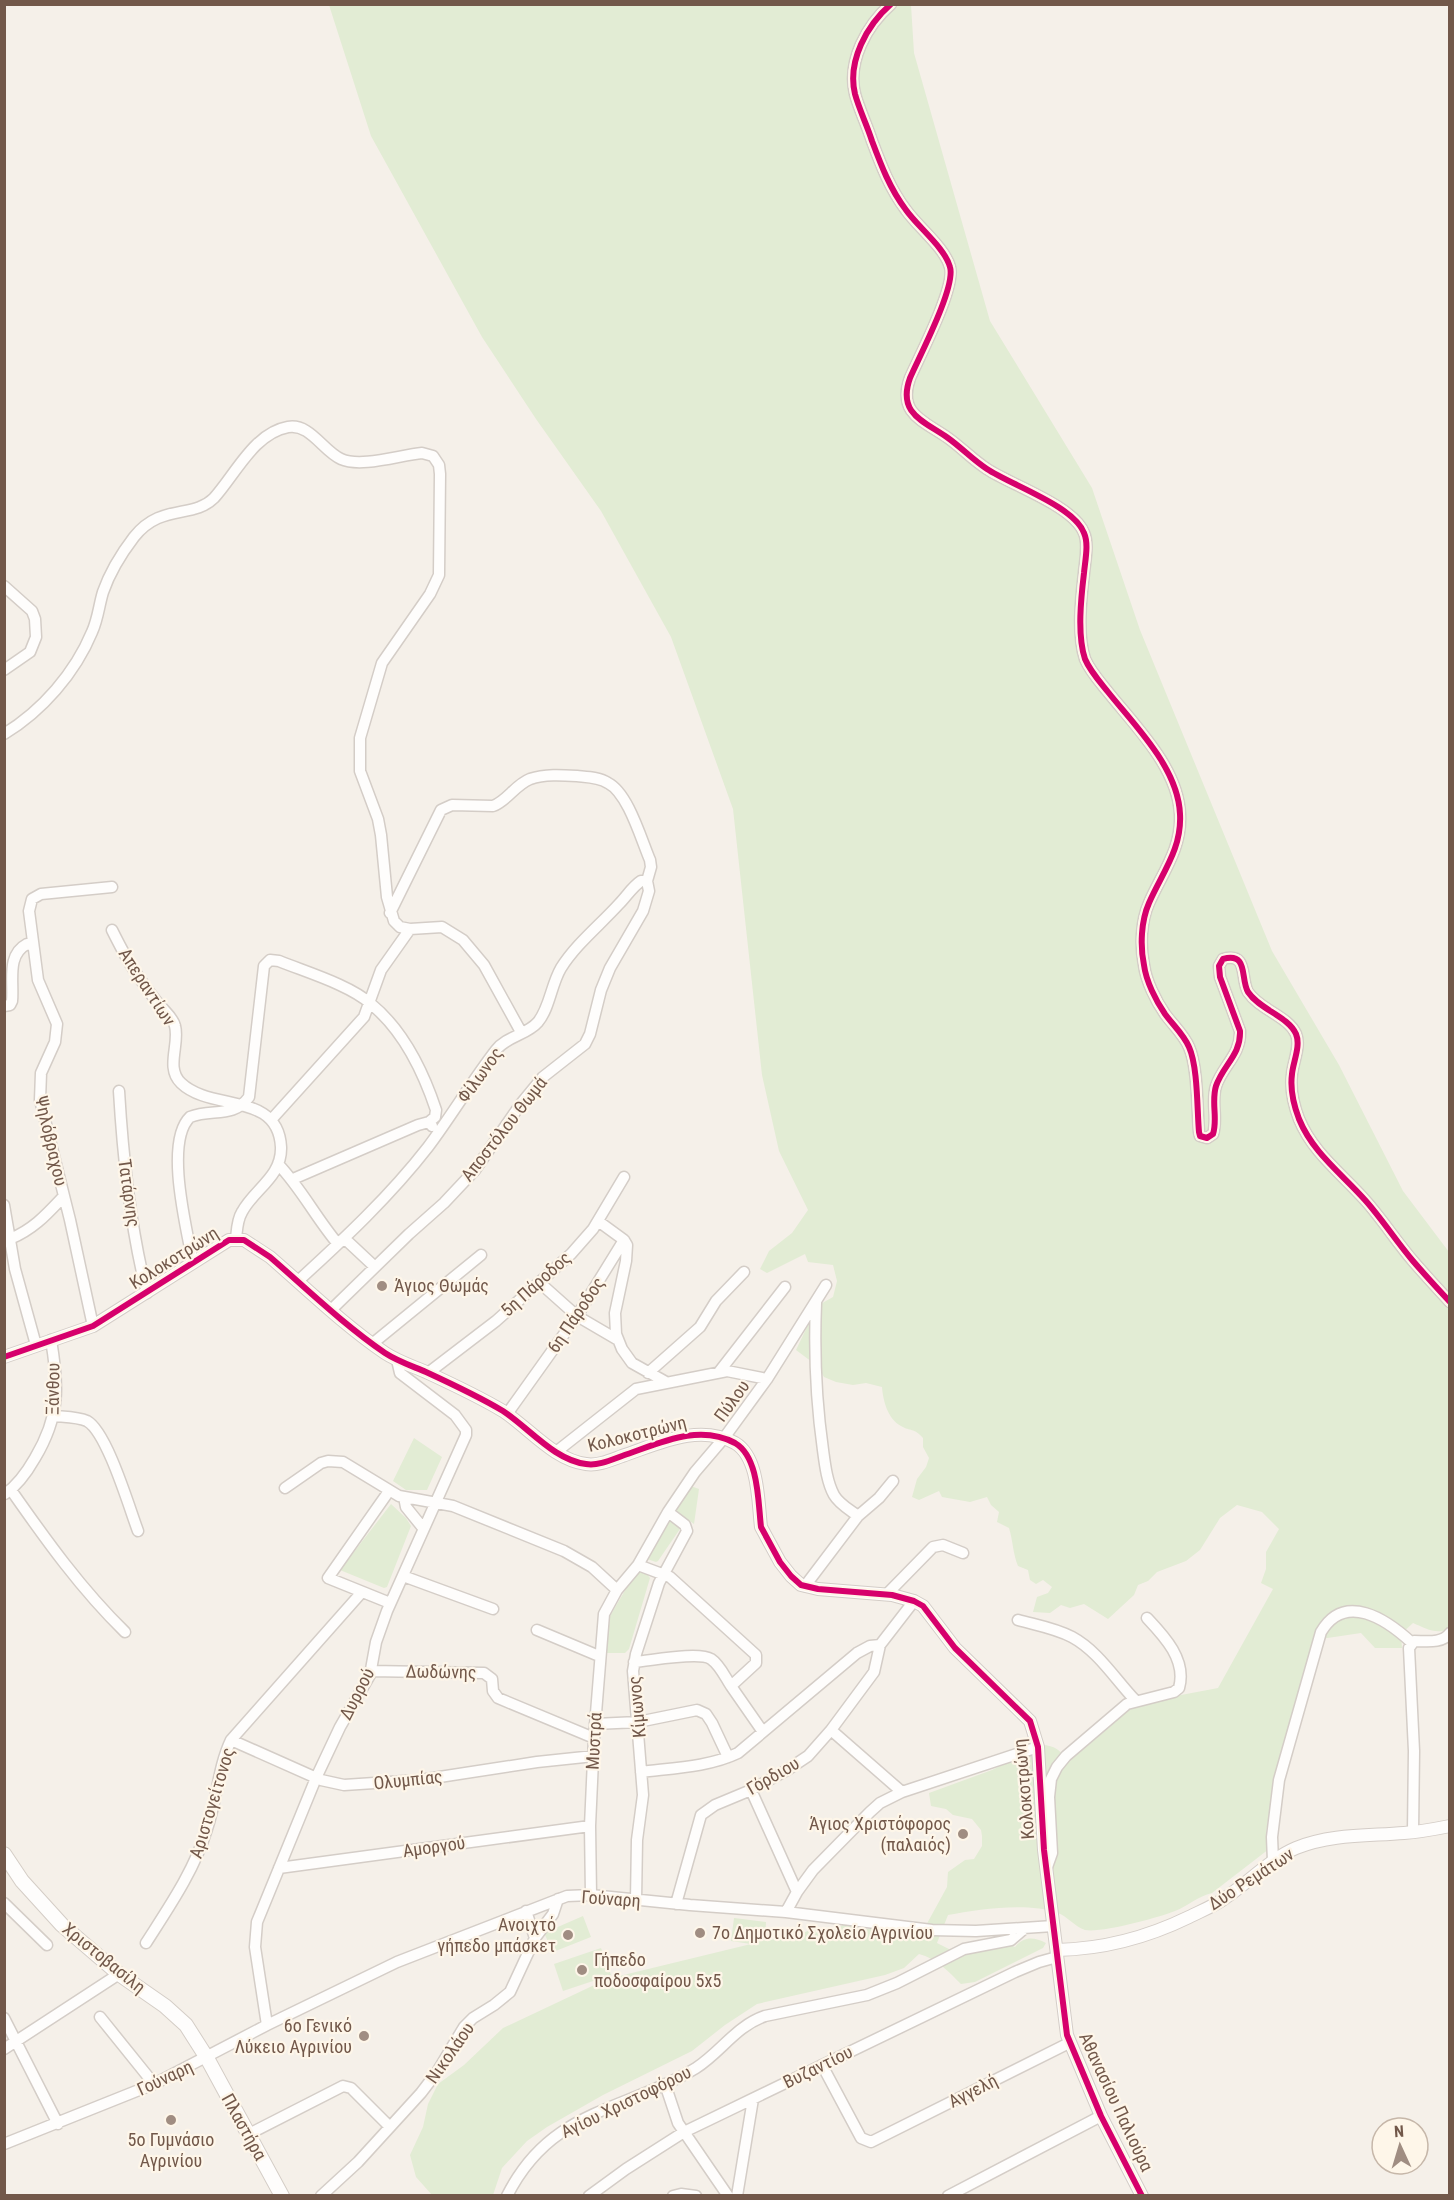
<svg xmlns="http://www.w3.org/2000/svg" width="1454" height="2200" viewBox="0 0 1454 2200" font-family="'Roboto Condensed',sans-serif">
<rect width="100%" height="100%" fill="#f5f0e9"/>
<!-- green -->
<path fill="#e2ecd4" d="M329 5H911L914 53 990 321 1092 488 1140 630 1272 951 1339 1065 1403 1191 1449 1252V1629C1436 1635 1425 1628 1413 1623L1401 1634 1402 1648H1375L1361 1633 1314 1640 1276 1771 1266 1832 1269 1849 1212 1893C1198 1896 1188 1906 1175 1911 1157 1918 1102 1933 1085 1930 1075 1927 1067 1916 1058 1913 1028 1902 979 1909 948 1915L937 1943 951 1950 1006 1943 1015 1947C1024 1936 1034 1937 1046 1943L1043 1948 975 1982 961 1984C949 1972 936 1958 919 1954L904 1968 885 1975 757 2004 725 2025 692 2051 603 2095 547 2127 527 2141 502 2168 493 2195H432L416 2177 410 2155 423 2127 428 2104 438 2084 464 2065 503 2028 607 1979 751 1944 731 1941 734 1918 766 1922 765 1941 803 1933 810 1930 830 1929 847 1924 860 1930 888 1926 924 1929 947 1887 948 1872 965 1860 974 1859 982 1846V1836L981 1830 972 1819 953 1815 946 1809 931 1806 929 1793 992 1770 1042 1745C1054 1745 1063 1751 1067 1763L1111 1726 1122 1714 1135 1707 1160 1699 1218 1688 1273 1589 1261 1583 1266 1569V1552L1279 1529 1262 1512 1237 1505 1220 1518 1200 1550 1186 1561 1157 1572 1148 1581 1138 1585 1134 1595 1108 1619 1084 1604 1070 1608 1061 1605 1050 1613 1033 1612 1037 1597 1048 1593 1052 1587 1043 1580 1036 1584 1030 1580 1028 1570 1018 1566C1013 1554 1013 1541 1009 1528L997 1522 999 1512 991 1505 987 1497 970 1502 942 1497 939 1491 919 1500 912 1497 917 1479 926 1467 929 1458 923 1447V1438C913 1427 911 1432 901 1426 888 1419 883 1401 882 1387L866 1383 853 1385 836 1382 824 1377 816 1365 796 1350 817 1306 833 1297 837 1281 833 1265 808 1262 805 1254 767 1273 760 1269 769 1251 792 1233 808 1210 779 1151 762 1075 733 809 671 637 601 511 536 419 482 337 371 136Z
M414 1438 442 1457 427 1490H406L393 1481Z
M688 1485 699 1489 694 1524 673 1509Z
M391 1504 406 1518 411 1526 387 1587 384 1588 340 1570Z
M667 1516 682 1526 658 1561 656 1562 644 1558Z
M638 1572 647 1574 650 1578 629 1649 625 1653H606L610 1616 634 1575Z
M583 1916 591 1937 553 1952 544 1933Z
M601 1948 611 1975 563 1991 554 1964Z"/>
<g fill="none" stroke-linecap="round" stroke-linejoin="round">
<defs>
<path id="minor" d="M891 4C867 25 847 61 855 94 859 109 867 125 872 141 881 165 890 189 906 210 918 227 945 248 950 267 956 287 919 357 910 378 897 414 924 421 948 438 962 448 973 460 987 469 1011 485 1074 506 1084 533 1089 544 1085 561 1084 573 1081 598 1077 635 1085 659 1090 671 1100 682 1108 692 1136 727 1178 768 1180 814 1182 849 1162 873 1149 903 1141 921 1140 946 1144 965 1146 981 1156 1001 1165 1014 1173 1025 1184 1035 1189 1047 1198 1067 1197 1110 1199 1132L1200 1136 1207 1138 1213 1134C1218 1119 1211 1102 1216 1086 1223 1065 1241 1055 1240 1031L1220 977 1219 966 1223 959C1249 952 1240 978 1248 992 1260 1010 1288 1016 1296 1034 1301 1046 1293 1062 1292 1074 1290 1089 1294 1106 1299 1119 1313 1153 1341 1173 1365 1200 1382 1219 1396 1241 1413 1261 1425 1275 1437 1288 1450 1302
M4 586 32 611 35 619 36 637 30 652 4 670
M4 734C42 711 75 673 92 632 98 619 99 605 103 592 110 572 121 554 134 537 161 503 193 519 214 498 235 475 254 433 288 427 310 423 323 451 341 459 361 468 400 455 422 453L433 456 439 465 440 474 439 575 430 594 382 663 360 738V771L378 819 381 835 387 897 394 921 400 927 410 929 442 927 463 940 484 965 521 1032
M390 913 441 810 452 805 493 806C507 801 515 785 530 779 545 774 561 775 577 776 587 777 599 777 608 783 628 793 641 839 650 860L651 867 647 881
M112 930C119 944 126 958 134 970 142 982 150 994 159 1004 164 1011 173 1017 175 1026 180 1044 165 1068 181 1083 211 1112 278 1091 281 1147 282 1177 254 1189 242 1212 237 1220 237 1230 236 1239
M4 1006 10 1005 12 1001C14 982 6 955 27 944L33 945
M119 1091C123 1159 130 1227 147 1293
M271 1120 364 1017 381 970 410 929
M278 1164C301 1188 316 1218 338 1244
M293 1179 418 1125 429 1122 432 1126
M4 1205 15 1269 36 1345
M344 1238 375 1267
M10 1239C34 1229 47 1214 64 1196
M624 1240 627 1245 626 1261 615 1313 616 1334 622 1349 632 1363 666 1382
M193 1263C187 1230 164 1142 190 1117 212 1108 233 1119 249 1097L264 966 270 960 279 961C306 972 350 985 371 1004 403 1030 423 1071 436 1110L435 1117 429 1122
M298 1281C344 1239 390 1196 428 1147 452 1115 472 1081 496 1050 507 1036 527 1035 538 1022 550 1007 551 985 561 968 576 944 600 925 619 904 627 896 632 887 641 881H647L649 891 643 911 610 968 601 990 590 1034 585 1044 543 1077 520 1105 475 1170 444 1203 409 1234 332 1309
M540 1283 577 1316 618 1340
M816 1303C814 1352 816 1401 823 1450 825 1465 827 1482 834 1495 839 1504 850 1510 858 1516
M93 1326 70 1220 40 1100 41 1073 55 1042 57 1024 38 980 29 911 32 899 41 894 112 887
M372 1344 481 1255
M719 1372 785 1287
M428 1373 496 1321 571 1254 593 1229 624 1177
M648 1373 700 1327 716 1301 744 1272
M507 1414 577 1316 624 1240 598 1221
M54 1416C64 1417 78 1417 87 1421 107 1432 129 1507 138 1531
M556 1452 636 1389 727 1371 767 1379
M285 1488 321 1463 328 1461 343 1462 399 1496 453 1506 564 1551 592 1567 617 1590
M11 1490C46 1540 81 1589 125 1632
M389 1491 328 1578 390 1603
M5 1494C18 1485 27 1472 35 1458 60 1416 59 1387 51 1340
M404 1497 406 1507 423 1528
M638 1565 670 1577 756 1655V1663L731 1686 763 1732
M403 1576 493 1609
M805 1586 858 1516 879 1498 893 1481
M887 1594 933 1547 943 1545 963 1553
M1018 1620C1036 1625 1055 1628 1072 1637 1098 1651 1115 1679 1135 1700
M537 1630 599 1656
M634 1662C650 1661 698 1651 711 1659 720 1665 725 1677 731 1686
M371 1671 484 1673 492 1679 493 1691 498 1698 594 1738
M595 1724 638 1722 697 1710 706 1714 712 1723 728 1757
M831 1730 902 1792
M231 1740 321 1780 344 1785 420 1780 537 1762 594 1756
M641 1772C673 1768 709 1767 738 1753L857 1653 870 1646 880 1645 914 1601
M751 1790 797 1892
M1413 1832 1414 1751 1409 1648 1414 1641C1426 1641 1442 1644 1450 1633
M1273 1861 1272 1837 1279 1780 1321 1632C1345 1591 1387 1620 1411 1642
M1047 1867 1052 1853 1049 1797 1051 1779 1057 1767 1066 1756 1127 1704 1174 1692 1179 1688C1187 1660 1164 1636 1147 1618
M279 1868 590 1826
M591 1895 590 1826 594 1738 604 1614 617 1590 638 1565 668 1512 695 1472 724 1438 767 1379 826 1285
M636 1900 637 1840 643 1795 633 1671 636 1654 659 1583 687 1531 685 1525 668 1512
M4 1903 47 1945
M676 1904 701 1815 715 1805 751 1790 787 1770 808 1756 831 1730 874 1672 880 1645
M526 1911 535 1938
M786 1912 797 1892 813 1870 870 1812 880 1803 902 1792 1038 1747
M146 1943C169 1907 194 1871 207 1829 217 1800 218 1767 231 1740L362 1592
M100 2017 154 2084
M4 2018 58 2124
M267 2025 255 1947 257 1922 316 1778 340 1727 370 1675 376 1642 387 1611 466 1435V1430L455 1415 400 1373 397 1360
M4 2049 119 1974
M822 2065 861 2138 871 2142 1069 2043
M665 2084 678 2123 728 2196
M249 2134 343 2086 351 2088 390 2127
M4 2144 154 2084 267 2025 397 1962 567 1896 591 1895 690 1905 786 1912 932 1930 976 1931 1053 1926
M321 2196 358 2162 421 2093 437 2072 464 2027 473 2018 494 2005 510 1992 535 1938 553 1914 558 1899
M507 2196C551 2108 624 2112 696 2068 721 2052 736 2026 765 2016L867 1995 897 1983 964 1949 1011 1940 1025 1928
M589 2196 626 2169 684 2132 1015 1972 1039 1962 1057 1957
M673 2196 681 2194 696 2196
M737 2196 753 2099
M948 2196 1101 2116"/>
<path id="tertiary" d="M4 1357 93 1326 229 1240H244L270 1257C307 1289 344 1325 385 1353 397 1361 412 1366 426 1372 452 1384 478 1396 503 1411 529 1428 554 1460 586 1464 598 1466 611 1460 622 1456 658 1444 698 1423 735 1443 759 1457 758 1502 761 1527L780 1562 791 1576 801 1585 818 1589 892 1595 914 1601 923 1606 955 1648 1030 1721 1038 1747 1044 1850 1067 2035 1101 2116 1142 2196
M1057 1950C1104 1949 1146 1938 1189 1917 1201 1911 1214 1906 1225 1898 1249 1882 1270 1859 1296 1848 1331 1834 1367 1836 1404 1833 1419 1832 1435 1829 1450 1826"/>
<path id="secondary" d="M4 1854 22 1881 62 1925 119 1974 165 2006 186 2025 207 2058 282 2196"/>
</defs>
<!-- minor casing -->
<use href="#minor" stroke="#d4cdc7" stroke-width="13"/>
<!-- tertiary casing -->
<use href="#tertiary" stroke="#d4cdc7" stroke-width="14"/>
<!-- secondary casing -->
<use href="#secondary" stroke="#d4cdc6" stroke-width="16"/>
<!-- minor -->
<use href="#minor" stroke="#fefdfc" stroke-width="10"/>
<!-- tertiary -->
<use href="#tertiary" stroke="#fefdfc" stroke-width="12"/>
<!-- secondary -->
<use href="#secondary" stroke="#fefdfc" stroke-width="14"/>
<defs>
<path id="cycleway" d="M891 4C867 25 847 61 855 94 859 109 867 125 872 141 881 165 890 189 906 210 918 227 945 248 950 267 956 287 919 357 910 378 897 414 924 421 948 438 962 448 973 460 987 469 1011 485 1074 506 1084 533 1089 544 1085 561 1084 573 1081 598 1077 635 1085 659 1090 671 1100 682 1108 692 1136 727 1178 768 1180 814 1182 849 1162 873 1149 903 1141 921 1140 946 1144 965 1146 981 1156 1001 1165 1014 1173 1025 1184 1035 1189 1047 1198 1067 1197 1110 1199 1132L1200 1136 1207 1138 1213 1134C1218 1119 1211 1102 1216 1086 1223 1065 1241 1055 1240 1031L1220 977 1219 966 1223 959C1249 952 1240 978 1248 992 1260 1010 1288 1016 1296 1034 1301 1046 1293 1062 1292 1074 1290 1089 1294 1106 1299 1119 1313 1153 1341 1173 1365 1200 1382 1219 1396 1241 1413 1261 1425 1275 1437 1288 1450 1302
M4 1357 93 1326 229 1240H244L270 1257C307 1289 344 1325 385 1353 397 1361 412 1366 426 1372 452 1384 478 1396 503 1411 529 1428 554 1460 586 1464 598 1466 611 1460 622 1456 658 1444 698 1423 735 1443 759 1457 758 1502 761 1527L780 1562 791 1576 801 1585 818 1589 892 1595 914 1601 923 1606 955 1648 1030 1721 1038 1747 1044 1850 1067 2035 1101 2116 1142 2196"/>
</defs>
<!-- cycleway casing -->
<use href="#cycleway" stroke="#fef6e9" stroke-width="10"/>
<!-- cycleway -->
<use href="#cycleway" stroke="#d6006c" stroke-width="6"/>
</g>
<!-- markers -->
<g fill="#a08d82" stroke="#fef6e9" stroke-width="2">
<circle cx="382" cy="1286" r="6"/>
<circle cx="963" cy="1834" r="6"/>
<circle cx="700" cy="1933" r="6"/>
<circle cx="568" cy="1935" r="6"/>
<circle cx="582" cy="1970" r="6"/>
<circle cx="364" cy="2036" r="6"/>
<circle cx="171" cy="2120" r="6"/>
</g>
<g text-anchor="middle" stroke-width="4.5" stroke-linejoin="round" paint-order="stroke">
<!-- street labels -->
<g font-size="18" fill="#72584a" stroke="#fef6e9">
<text transform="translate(147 987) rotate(57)" y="6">Απεραντίων</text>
<text transform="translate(480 1075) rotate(-54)" y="6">Φίλωνος</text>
<text transform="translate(504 1129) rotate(-52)" y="6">Αποστόλου Θωμά</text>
<text transform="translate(51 1141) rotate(77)" y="6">Ψηλόβραχου</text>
<text transform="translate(129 1193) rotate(82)" y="6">Τατάρνης</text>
<text transform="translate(174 1258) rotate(-32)" y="6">Κολοκοτρώνη</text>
<text transform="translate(536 1284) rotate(-42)" y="6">5η Πάροδος</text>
<text transform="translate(576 1315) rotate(-56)" y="6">6η Πάροδος</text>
<text transform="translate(53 1389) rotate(-89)" y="6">Ξάνθου</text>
<text transform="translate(732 1401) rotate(-54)" y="6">Πύλου</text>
<text transform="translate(637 1434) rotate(-14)" y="6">Κολοκοτρώνη</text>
<text transform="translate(441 1672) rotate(1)" y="6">Δωδώνης</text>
<text transform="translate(357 1694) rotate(-63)" y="6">Δυρρού</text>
<text transform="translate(637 1707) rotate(-95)" y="6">Κίμωνος</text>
<text transform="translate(594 1741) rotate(-87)" y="6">Μυστρά</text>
<text transform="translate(773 1776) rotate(-30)" y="6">Γόρδιου</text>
<text transform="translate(408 1780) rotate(-6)" y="6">Ολυμπίας</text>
<text transform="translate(1024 1789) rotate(-95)" y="6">Κολοκοτρώνη</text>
<text transform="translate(212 1803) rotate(-73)" y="6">Αριστογείτονος</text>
<text transform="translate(434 1847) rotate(-8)" y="6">Αμοργού</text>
<text transform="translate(1251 1879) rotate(-33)" y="6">Δύο Ρεμάτων</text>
<text transform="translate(611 1899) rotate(4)" y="6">Γούναρη</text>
<text transform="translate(104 1958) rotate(39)" y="6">Χριστοβασίλη</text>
<text transform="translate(450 2053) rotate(-55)" y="6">Νικολάου</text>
<text transform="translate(818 2067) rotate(-26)" y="6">Βυζαντίου</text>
<text transform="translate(165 2078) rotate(-25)" y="6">Γούναρη</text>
<text transform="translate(973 2091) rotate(-27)" y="6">Αγγελή</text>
<text transform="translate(626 2102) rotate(-26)" y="6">Αγίου Χριστοφόρου</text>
<text transform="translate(1116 2102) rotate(65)" y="6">Αθανασίου Παλιούρα</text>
<text transform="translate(244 2127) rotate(61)" y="6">Πλαστήρα</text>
</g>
<!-- poi labels -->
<g font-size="18" fill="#72584a" stroke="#fef6e9" text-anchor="start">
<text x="394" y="1292">Άγιος Θωμάς</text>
<text x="951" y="1830" text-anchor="end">Άγιος Χριστόφορος<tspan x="951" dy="21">(παλαιός)</tspan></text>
<text x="556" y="1931" text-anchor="end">Ανοιχτό<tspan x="556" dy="21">γήπεδο μπάσκετ</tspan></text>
<text x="712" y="1939">7ο Δημοτικό Σχολείο Αγρινίου</text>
<text x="594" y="1966">Γήπεδο<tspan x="594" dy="21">ποδοσφαίρου 5x5</tspan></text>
<text x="352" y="2032" text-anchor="end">6ο Γενικό<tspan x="352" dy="21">Λύκειο Αγρινίου</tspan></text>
<text x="171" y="2146" text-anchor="middle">5ο Γυμνάσιο<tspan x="171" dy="21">Αγρινίου</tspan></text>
</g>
</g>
<!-- border -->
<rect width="1454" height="2200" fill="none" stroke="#72584a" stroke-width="12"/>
<!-- north arrow -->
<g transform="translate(1400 2146) rotate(356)"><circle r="28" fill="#fef6e9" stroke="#c6b7a9" stroke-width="1.5"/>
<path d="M0-4.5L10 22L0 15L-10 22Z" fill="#a08d82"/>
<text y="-9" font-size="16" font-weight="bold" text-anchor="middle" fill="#72584a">N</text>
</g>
</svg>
